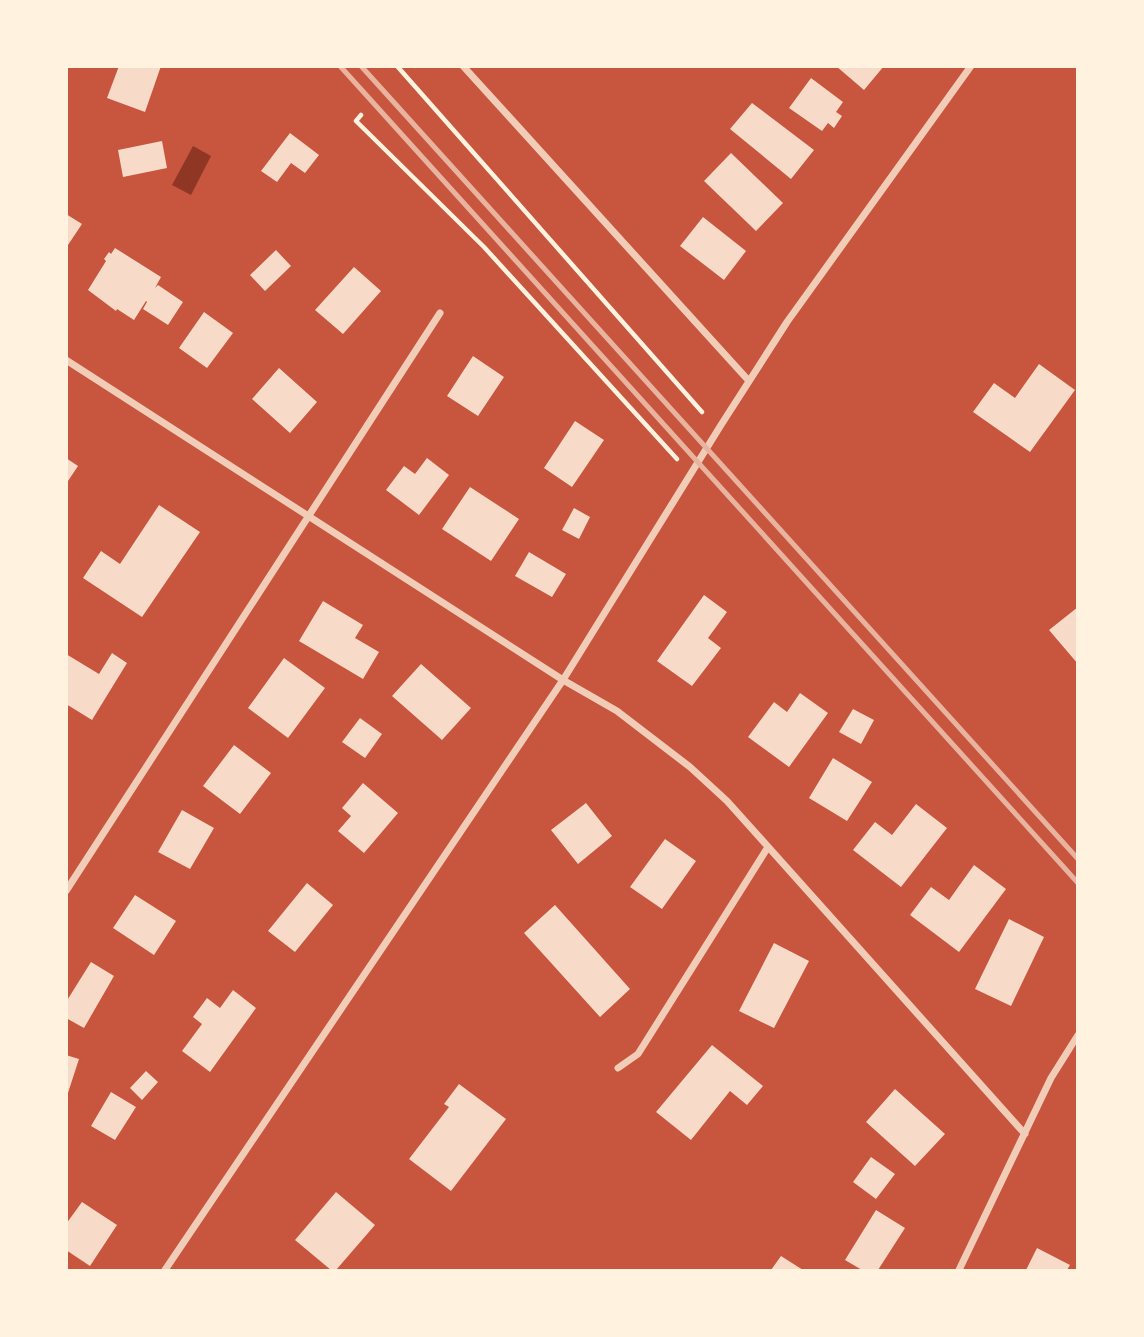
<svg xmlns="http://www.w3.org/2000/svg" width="1144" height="1337" viewBox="0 0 1144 1337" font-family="'Sofia Sans Condensed',sans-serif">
<rect width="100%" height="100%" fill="#c8553d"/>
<!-- water -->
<path fill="#8f3625" d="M193 146 211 156 191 195 172 185Z"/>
<!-- building -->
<path fill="#f7dbc8" d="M119 66H161L145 112 107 98Z
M836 66H884L864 90Z
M811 78 843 102 836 112 842 116 834 128 828 123 822 131 789 108Z
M752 103 814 150 791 179 730 129Z
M290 133 319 155 305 173 291 163 277 182 261 171Z
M162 141 167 168 123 177 118 150Z
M731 153 783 203 756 231 704 181Z
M66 214 82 224 66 248Z
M703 217 746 251 724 280 680 246Z
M115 248 161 277 155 288 158 285 183 302 168 325 143 309 147 302 146 301 134 320 117 309 116 311 88 290 106 261 104 259 109 252 111 254Z
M276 250 291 266 265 291 250 275Z
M354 267 381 291 343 334 315 310Z
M204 312 233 333 207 368 179 348Z
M473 356 504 377 478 416 447 396Z
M1039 364 1075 390 1030 452 973 412 994 383 1015 398Z
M279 368 317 402 290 433 252 399Z
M575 421 604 440 572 487 544 468Z
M66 458 78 466 66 484Z
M427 458 449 475 419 515 386 490 404 466 415 474Z
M470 487 519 519 491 561 442 529Z
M159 505 200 532 142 617 83 578 101 551 120 564Z
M574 508 590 517 579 539 562 530Z
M529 552 566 574 552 597 515 576Z
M704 595 727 612 708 638 721 648 692 686 657 661Z
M323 601 363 625 355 638 379 652 363 679 299 641Z
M1078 607V664L1049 630Z
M112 653 127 663 92 720 66 704V654L99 674Z
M284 658 325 688 288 738 248 708Z
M421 664 471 708 442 740 392 696Z
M800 693 828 713 789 767 748 737 774 702 787 712Z
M853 709 874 720 861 744 839 732Z
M360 718 382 734 365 758 342 742Z
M234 745 271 773 240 814 203 786Z
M833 758 872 782 847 821 809 798Z
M363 783 398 813 364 853 338 831 351 816 342 808Z
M586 803 612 836 578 864 551 830Z
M916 804 947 828 901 887 853 850 875 822 892 835Z
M182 810 214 828 190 869 158 852Z
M665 839 696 861 662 909 630 887Z
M974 865 1006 889 959 952 910 915 931 887 949 900Z
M307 883 333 905 295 952 268 931Z
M135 895 176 921 154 955 113 928Z
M555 905 630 989 600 1017 524 933Z
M1009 919 1044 937 1011 1006 975 989Z
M774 943 809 961 774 1028 739 1011Z
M91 962 114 976 84 1028 66 1018V1002Z
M233 990 256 1008 210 1072 182 1051 202 1024 193 1017 207 998 220 1008Z
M712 1045 763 1086 747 1105 730 1091 691 1140 656 1112Z
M66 1055 79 1059 67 1096H66Z
M146 1071 158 1082 142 1100 130 1088Z
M459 1084 506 1119 451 1191 409 1159 449 1107 444 1104Z
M895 1089 945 1134 915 1166 866 1122Z
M111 1092 136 1107 115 1140 91 1126Z
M871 1157 895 1174 876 1199 853 1182Z
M336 1192 375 1225 336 1270H331L295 1240Z
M82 1202 117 1225 90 1266 66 1250V1224Z
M876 1210 905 1228 878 1270H862L845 1260Z
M1037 1248 1070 1265 1067 1270H1026Z
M781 1256 803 1270H771Z"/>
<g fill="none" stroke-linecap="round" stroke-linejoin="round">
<!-- path -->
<path stroke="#fff3e0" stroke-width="4.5" d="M397 66 702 412
M361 115 356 121 484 247 677 459"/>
<!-- minor -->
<path stroke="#f1ccb7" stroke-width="7" d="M463 66 749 381
M66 360 563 680 617 711 690 767 727 801 1025 1134
M66 891 440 313
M618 1068 638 1054 768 847
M165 1270 563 680 721 425 787 322 971 66
M959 1270 1051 1078 1078 1035"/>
<!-- rail -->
<path stroke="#e9b49f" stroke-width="5" d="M340 66 1078 883
M361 66 1078 859"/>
</g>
<!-- border -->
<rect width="1144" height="1337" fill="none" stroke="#fff3e0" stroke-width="136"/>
</svg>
